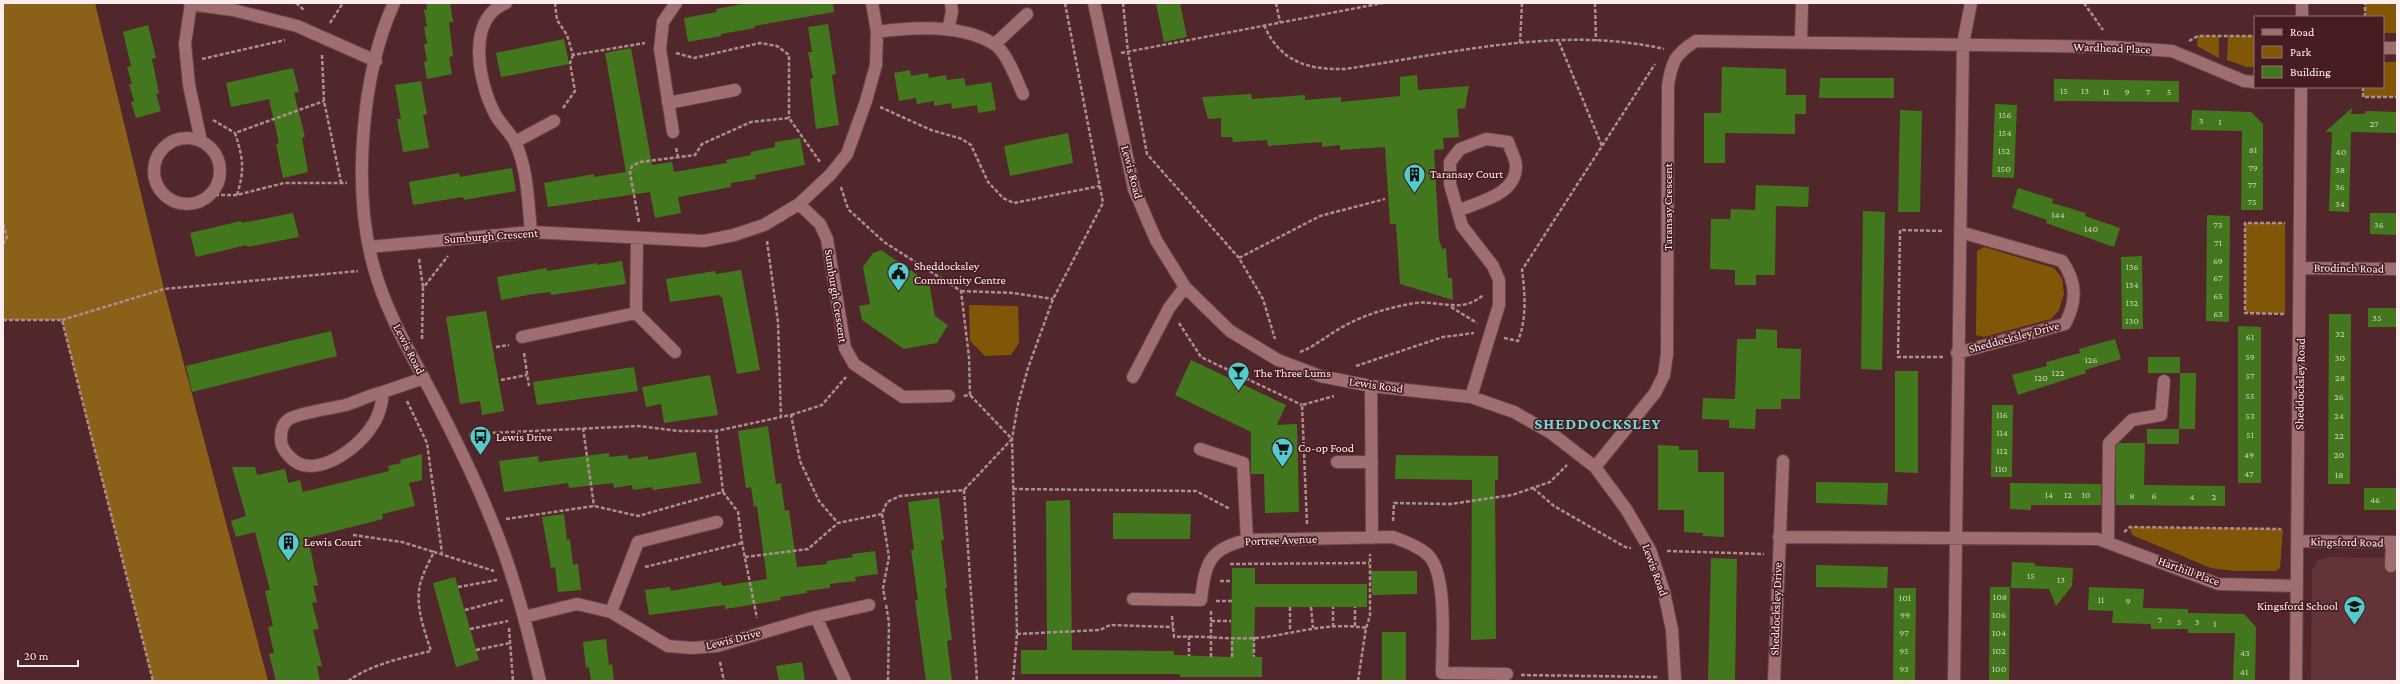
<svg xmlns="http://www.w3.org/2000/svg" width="2400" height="684" viewBox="0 0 2400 684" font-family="'Crimson Pro',serif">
<rect width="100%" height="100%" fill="#52272b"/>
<!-- built -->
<path fill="#633338" d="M2329 557 2397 558V681H2311L2312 571 2317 561Z"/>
<!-- green -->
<path fill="#815707" d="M2365 3H2397V33H2383V17H2365Z
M2198 36H2219V58L2197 46Z
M2228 36H2255V67H2247L2227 60Z
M2383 62H2397V97H2363V87H2383Z
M2245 223H2285V314L2245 313Z
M1984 247 2054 268 2062 278 2064 294 2059 310 2051 319 1984 337 1976 335 1977 251Z
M969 305 1018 306 1019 343 1011 355 985 356 970 341Z
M2130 527 2283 529 2280 568 2276 571H2234L2211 568 2132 535Z"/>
<!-- forest -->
<path fill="#8b611a" d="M3 3H95L164 289 268 681H153L62 320H3Z"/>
<!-- building -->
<path fill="#43771e" d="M426 3H450L453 22H449L453 56 449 57 452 74 427 79 424 62 427 61 424 44H427L424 27 427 26 424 10 427 9Z
M748 3H833L834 12 754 26 755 28 721 34V36L688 42 684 18 717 12 716 9Z
M1156 3H1180L1187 37 1164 42Z
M828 24 836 74 832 75 839 125 816 129 810 79 813 78 808 52H812L808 27Z
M148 25 156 58 152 59 159 93 156 94 161 111 136 118 131 102 134 101 129 84H132L127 67 131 66 123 32Z
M564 39 569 64 501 77 496 53Z
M631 48 652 165 672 162 674 172 727 163 726 160 751 155V152L775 147V142L800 138 805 165 755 175 756 179 731 183V187L678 197 681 213 655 218 650 192 548 207 544 183 594 174V177L626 172 605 53Z
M1722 67 1786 69V95H1806V114H1795V134L1725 133V163H1704V113H1721Z
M293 68 299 92 294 93 305 137 302 138 308 172 283 178 276 144 279 143 269 99 231 107 226 83Z
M910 70 911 76 928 73 929 78 946 75 947 80 964 78 966 86 991 82 996 110 978 113 977 105 952 109 951 103 934 106V101L917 104 916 98 899 101 894 73Z
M1417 75 1418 90 1469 86 1465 108 1457 109 1459 137 1443 138 1444 149 1434 150 1439 240 1442 249 1446 248 1448 278H1452L1453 300 1400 284 1396 224H1390L1385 147 1340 150V145L1322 147V142L1268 146 1267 140 1233 142 1232 137H1221V118L1208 119 1202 97 1251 94 1252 99 1305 95V100L1341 97V102L1400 96V77Z
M1820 78H1894V98H1819Z
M2054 79 2179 81V102L2054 101Z
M421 81 427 114 423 115 429 148 403 152 397 119H401L395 85Z
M1995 104 2017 105 2014 178 1992 177Z
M2352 108 2351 114H2365V111L2397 112V133L2351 132 2349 212 2329 211 2332 132H2325Z
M1900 110 1922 111 1920 212H1898Z
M2192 110 2251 112 2263 124V210H2241L2242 131 2191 130Z
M1068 133 1073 163 1010 176 1004 146Z
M512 168 516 191 464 200 463 197 413 205 409 182 459 173 460 177Z
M1756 185 1809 187 1808 207 1776 206 1775 275H1756V285H1735V270L1710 269 1711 219H1730L1731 209 1755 210Z
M2018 188 2053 199 2052 203 2086 213 2085 216 2120 228 2114 247 2046 223 2047 220 2012 208Z
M1863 211 1885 212 1882 370 1861 369Z
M293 213 299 237 247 247V245L196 257 190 233 241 221 242 223Z
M2370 213H2397V235L2370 234Z
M2207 215 2230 216 2229 322 2206 321Z
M881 250 929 283 935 316 948 325 937 343 904 349 862 320 859 306 870 304 863 267 873 253Z
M2142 256 2143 329H2122L2121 257Z
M622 261 626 284 551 295 550 292 534 294 501 300 497 277 546 268 547 271 597 263V265Z
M741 270 760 370 737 374 722 297H720L719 295 670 302 666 279 715 271 716 274Z
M2368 308H2397V327H2368Z
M486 311 504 411 482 415 480 401 460 404 446 317Z
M2329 314H2351L2350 484H2328Z
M2238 326 2261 327V483H2238Z
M1756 329 1777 330V348L1801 349 1800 399H1781V409H1756L1755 429 1729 428V420L1702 419 1703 398 1735 399 1737 339H1756Z
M331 331 337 356 192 392 186 366Z
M2115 339 2121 359 2085 370 2086 373 2018 395 2012 375 2047 366 2046 362 2080 353 2079 349Z
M2148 357H2180V373H2148Z
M1191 360 1286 405 1277 425 1297 424 1299 512 1265 513 1264 474H1251V432L1175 395Z
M634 367 638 391 537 405 533 382Z
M1895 371H1918V473L1895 472Z
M2180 373H2196L2195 429H2179Z
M710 375 718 415 664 423 661 404 646 407 642 387Z
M1992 405H2013L2012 477H1991Z
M768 426 776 484 781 483 785 511 789 510 797 567 827 564V561L853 557 852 554 875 551 878 574 855 577 856 581 830 584V588L806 591 807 593 780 597 781 600 725 609V605L649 615 645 590 670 587 671 591 721 582 722 586 767 579 757 506 754 507 751 487 746 488 738 431Z
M2147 429H2179V444H2147Z
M2119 443H2145L2144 485 2225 486V506L2116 505V446Z
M1658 445 1679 446V450H1698V472H1724V537L1703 536V533L1684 532V510H1658Z
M696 452 701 483 653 490 652 487 633 490 632 485 614 488 613 483 569 488 568 483 504 492 499 461 538 456 539 462 609 453V457L628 455V459L648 456V460Z
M422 454V480L409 483 415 506 382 514 383 519 308 538 318 585 313 586 317 602 312 603 319 629 313 630 322 666H317L320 681H276L269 654 274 653 268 627 273 626 265 591 270 590 255 532 236 537 231 521 246 516 232 467H255L257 475 285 469 288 483 300 480 303 492 389 471 388 466 401 463 400 460Z
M1396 455 1498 456V480H1495L1496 639 1471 640 1472 480 1395 479Z
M1816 482 1888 483 1887 505 1816 503Z
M2010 483 2101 484V505H2031V510L2010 509Z
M2364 488H2397V510H2364Z
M939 498 944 540H941L947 588H945L952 640 947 641 952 681H926L915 600H918L911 550H914L908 502Z
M1070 500 1072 650 1174 651V655L1231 657 1232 568H1255V584H1367V607H1255L1254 657H1262V677H1180V674H1021V650H1047L1046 501Z
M1113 513 1191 514 1190 539H1113Z
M564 514 567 540 570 539 573 565 578 564 581 590 558 592 555 567 551 568 542 517Z
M1711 558 1737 559 1735 681H1708Z
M2012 562 2035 563V566L2073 568 2072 586 2056 606 2049 589 2011 588Z
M1816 565 1888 567 1887 588 1816 587Z
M1371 571H1417V594L1372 595Z
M455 577 479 660 456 667 433 583Z
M1990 587H2010L2009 681H1989Z
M2089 587 2144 589 2143 608 2188 609V613L2244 614 2256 627 2255 681 2233 680 2235 633H2188V629H2151V624L2112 623 2113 611 2088 610Z
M1894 588H1916L1915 681H1893Z
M1382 632H1406V681H1382Z
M606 639 609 665 612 664 614 681H591L589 667 586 668 583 642Z
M802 662 805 681H779L776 666Z"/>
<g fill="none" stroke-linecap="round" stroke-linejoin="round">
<defs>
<path id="minor" d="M191 3 185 44 189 85 201 141
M394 3C361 75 352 192 374 268 386 312 410 352 431 392 453 434 474 476 491 519 513 571 527 627 540 681
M506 3C465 19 479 84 495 114 500 124 510 132 515 142 528 169 528 202 531 232
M1094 3 1134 189 1156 240 1185 287 1230 331 1278 360 1320 376 1371 386 1471 397 1514 412 1551 433 1595 467 1626 509 1650 550 1664 592 1672 630 1675 681
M190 4 233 10 297 26 376 61
M2302 17V3
M948 30 952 12 951 3
M877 32C912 27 962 24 994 44 1007 52 1017 81 1023 94
M1801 41 1802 3
M995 44 1027 14
M2383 48H2397
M668 103 735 90
M673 132 660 49 663 22 676 3
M154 171a33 33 0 1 1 66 0a33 33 0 1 1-66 0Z
M515 142 554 121
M799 204 820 224 827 239 845 348 854 364 903 397 949 396
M1458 211C1480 201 1516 195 1516 166 1516 159 1510 149 1508 142L1486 139 1460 149 1450 162V184L1462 226 1493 266 1499 280V305L1471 397
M369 247 531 232 704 241 734 235 764 225 799 204 830 175 847 154 866 101 876 65 877 32 872 3
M2301 268 2397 269
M636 313 675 352
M522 337 636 313 637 239
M1957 353 2065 324C2077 301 2077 282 2062 261L1960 232
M1133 377 1169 308 1185 287
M1371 386 1372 538
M383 392C370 395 358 401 346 405 333 408 298 413 289 419 283 423 281 430 281 437 280 445 284 451 289 456 311 482 355 451 370 429 378 419 382 405 383 392L424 378
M1200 449 1243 463 1247 540
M1337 462H1372
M1595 467 1655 393 1664 375 1667 354 1668 85C1672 61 1675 54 1696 41L2115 47 2172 51 2244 81 2255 82
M1779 537 2098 539 2218 584 2296 586
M2108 541 2109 443 2132 420 2161 415 2164 381
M2298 541 2397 542
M2391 566 2392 542
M1133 599 1201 600C1205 564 1209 548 1247 540L1393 537C1406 542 1418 546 1428 555 1448 574 1442 646 1442 673L1507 674
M611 612 638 542 717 522
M524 617 577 604 611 612 668 646 692 648 717 646 816 617 869 605
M816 617 845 681
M1774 681 1783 461
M1954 681 1963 44 1971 3
M2296 681 2301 87"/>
</defs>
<!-- minor casing -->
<use href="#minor" stroke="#664448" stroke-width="14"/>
<!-- path -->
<path stroke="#ac8e90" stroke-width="2.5" stroke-dasharray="4 2" stroke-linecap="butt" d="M296 3 304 10
M555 3 557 20 567 35 573 55 645 43
M1123 3 1128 52 1147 154 1239 258 1263 299 1275 339
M1276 3 1280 22
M1595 3 1596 41
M2084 3 2103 30
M2365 17V3
M330 23 343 3
M1264 25C1280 62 1308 70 1345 69 1448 54 1560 25 1664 49
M2189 41 2198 36H2255
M1559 42 1602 146
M1520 43 1522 3
M676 53 694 58 760 43 777 46 789 55V118
M1121 53 1383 3
M322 55 324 101 341 182
M202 59 285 40
M2363 87V97H2397
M880 107 931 130 962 139 971 145 988 182 1003 198 1014 203 1100 186
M563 108 575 91 570 63 573 55
M213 120 235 133
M676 148 678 157
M841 187 848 209 884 242 961 291 969 357 970 395 963 396
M209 195H237L284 183H347
M237 195C245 169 243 158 235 133L324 101
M639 222 630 173 632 166 640 162 695 155 702 144 751 122 789 118 820 162
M3 224 7 237 3 244
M767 241 778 322 781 417 791 415 800 461 819 501 838 523 882 514 887 502 900 496 964 490 1012 439 970 395
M1239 258 1320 216 1385 199
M419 259 423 287
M961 291 1013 293 1053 299
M1451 307 1477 323
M2284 314 2245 313V223H2285
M3 320H62L153 681
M62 320 164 289 358 271
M1179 323 1201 357 1302 405
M1504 338 1518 341C1527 318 1525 294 1522 270L1655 64
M422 339 423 288 448 256
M496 347 509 345
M1300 352C1318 345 1331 332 1348 324 1369 313 1392 307 1415 303 1437 300 1463 314 1483 295
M524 353 529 386
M1943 357H1898L1900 230 1944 231
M1356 366 1443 337 1474 333
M501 380 527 375
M407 401 427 443 442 553
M791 415 822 405 846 377
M583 428 594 506
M469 434 638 426 679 431H716L781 417
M1533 488 1554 506 1625 547 1631 548
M1013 489 1196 491 1230 509
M964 490 977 681
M723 492 738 512 742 543 757 618
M882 514 889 557 883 588 885 600
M506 519 594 506 638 516 723 492 716 431
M1393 521 1394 503 1451 504 1512 495 1550 482 1567 465
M1307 524 1302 405 1334 396
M2124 532 2130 527 2281 529
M353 535 402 542 434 552
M1667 551 1764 554
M745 557 808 549 838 523
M1230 564 1369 563
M645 567 742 543
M1220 581H1232
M458 587 497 580
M1216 601H1232
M886 605 889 622 888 681
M1290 607V631
M1311 607 1313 628
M465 610 503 600
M1172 616 1174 637C1204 635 1236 641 1266 637 1299 632 1332 622 1366 628
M1211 621H1231
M1355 626V607
M1333 627V607
M509 628 513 681
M470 629 508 621
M1017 634 1100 630 1110 625 1173 627
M1189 636V656
M1254 637V657
M476 650 510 643
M1211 657V611
M1232 657V637
M720 662 724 681
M1521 675 1658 677
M348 681C372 664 402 658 431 651 424 629 413 601 422 578 425 569 430 560 434 552L494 571
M1013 681 1017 634 1012 439 1018 404 1028 368 1053 299 1103 203 1065 3
M1358 681 1366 628 1370 616V554"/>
<!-- minor -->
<use href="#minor" stroke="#a06e71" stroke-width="12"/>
</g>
<!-- icons -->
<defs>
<symbol id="building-pin" viewBox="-11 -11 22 30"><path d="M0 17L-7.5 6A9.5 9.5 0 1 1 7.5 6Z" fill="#52cdcd" stroke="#471d22"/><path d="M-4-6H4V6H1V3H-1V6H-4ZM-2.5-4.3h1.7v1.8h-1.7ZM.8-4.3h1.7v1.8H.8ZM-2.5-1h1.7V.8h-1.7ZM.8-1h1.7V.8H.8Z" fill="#111"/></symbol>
<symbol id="civic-pin" viewBox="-11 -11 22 30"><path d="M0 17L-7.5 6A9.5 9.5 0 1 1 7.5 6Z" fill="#52cdcd" stroke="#471d22"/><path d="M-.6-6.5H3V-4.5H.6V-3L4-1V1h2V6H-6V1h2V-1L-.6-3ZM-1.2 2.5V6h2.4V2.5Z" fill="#111"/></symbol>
<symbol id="bar-pin" viewBox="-11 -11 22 30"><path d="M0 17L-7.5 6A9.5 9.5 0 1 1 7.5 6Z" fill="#52cdcd" stroke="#471d22"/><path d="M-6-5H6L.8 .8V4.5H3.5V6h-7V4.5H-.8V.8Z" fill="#111"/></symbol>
<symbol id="bus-pin" viewBox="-11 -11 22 30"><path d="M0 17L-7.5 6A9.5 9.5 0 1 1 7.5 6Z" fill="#52cdcd" stroke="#471d22"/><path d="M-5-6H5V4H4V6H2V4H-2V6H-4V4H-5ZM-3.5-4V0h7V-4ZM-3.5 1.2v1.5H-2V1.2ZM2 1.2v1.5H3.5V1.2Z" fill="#111"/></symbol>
<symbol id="supermarket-pin" viewBox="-11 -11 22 30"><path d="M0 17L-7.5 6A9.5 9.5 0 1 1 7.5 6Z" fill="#52cdcd" stroke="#471d22"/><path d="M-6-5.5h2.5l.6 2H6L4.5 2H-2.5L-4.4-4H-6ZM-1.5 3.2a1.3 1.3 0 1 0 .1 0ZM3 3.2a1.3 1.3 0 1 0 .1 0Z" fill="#111"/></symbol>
<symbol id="school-pin" viewBox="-11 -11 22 30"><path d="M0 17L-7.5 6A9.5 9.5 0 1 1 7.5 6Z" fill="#52cdcd" stroke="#471d22"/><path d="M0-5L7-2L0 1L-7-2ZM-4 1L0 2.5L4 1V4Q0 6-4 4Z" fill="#111"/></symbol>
</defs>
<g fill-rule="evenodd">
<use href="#building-pin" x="1402" y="162" width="25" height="34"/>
<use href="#civic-pin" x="886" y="260" width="25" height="34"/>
<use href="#bar-pin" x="1226" y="360" width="25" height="34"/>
<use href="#bus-pin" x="468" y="424" width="25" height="34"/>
<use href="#supermarket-pin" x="1270" y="436" width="25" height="34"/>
<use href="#building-pin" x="276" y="530" width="25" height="34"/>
<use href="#school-pin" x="2342" y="594" width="25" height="34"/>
</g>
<g text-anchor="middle" stroke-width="3.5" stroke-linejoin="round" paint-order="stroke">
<!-- number labels -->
<g font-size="10" fill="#cfd0b9">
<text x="2064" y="94">15</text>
<text x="2085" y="94">13</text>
<text x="2106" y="95">11</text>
<text x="2127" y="95">9</text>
<text x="2148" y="95">7</text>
<text x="2169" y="95">5</text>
<text x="2005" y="118">156</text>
<text x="2201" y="124">3</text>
<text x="2220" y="125">1</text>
<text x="2374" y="127">27</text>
<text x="2005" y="136">154</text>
<text x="2253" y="153">81</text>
<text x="2004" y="154">152</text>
<text x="2341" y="155">40</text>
<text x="2253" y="171">79</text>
<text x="2004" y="172">150</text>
<text x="2340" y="173">38</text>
<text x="2252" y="188">77</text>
<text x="2340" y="190">36</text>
<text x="2252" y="205">75</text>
<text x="2340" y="207">34</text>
<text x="2058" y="218">144</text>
<text x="2218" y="228">73</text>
<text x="2379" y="228">36</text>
<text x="2091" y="232">140</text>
<text x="2218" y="246">71</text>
<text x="2218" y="264">69</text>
<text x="2132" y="270">136</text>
<text x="2218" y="281">67</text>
<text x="2132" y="288">134</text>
<text x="2218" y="299">65</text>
<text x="2132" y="306">132</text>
<text x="2218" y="317">63</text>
<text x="2377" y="321">35</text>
<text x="2132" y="324">130</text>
<text x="2340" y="337">32</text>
<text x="2250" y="340">61</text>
<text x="2250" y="360">59</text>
<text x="2340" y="361">30</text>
<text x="2091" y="363">126</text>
<text x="2058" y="376">122</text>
<text x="2250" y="379">57</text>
<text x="2041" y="381">120</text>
<text x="2340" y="381">28</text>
<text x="2250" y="399">55</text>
<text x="2339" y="400">26</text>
<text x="2002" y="418">116</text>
<text x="2250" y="419">53</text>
<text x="2339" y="419">24</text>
<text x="2002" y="436">114</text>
<text x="2250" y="438">51</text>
<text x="2339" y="439">22</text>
<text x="2002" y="454">112</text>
<text x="2249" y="458">49</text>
<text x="2339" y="458">20</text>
<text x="2001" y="472">110</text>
<text x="2249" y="477">47</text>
<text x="2339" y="478">18</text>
<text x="2049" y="498">14</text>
<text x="2068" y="498">12</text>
<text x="2086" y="498">10</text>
<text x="2132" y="499">8</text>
<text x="2154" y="499">6</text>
<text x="2192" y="500">4</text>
<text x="2214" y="500">2</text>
<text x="2375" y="503">46</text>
<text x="2031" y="579">15</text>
<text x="2061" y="583">13</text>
<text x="2000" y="600">108</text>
<text x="1905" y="601">101</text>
<text x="2101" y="603">11</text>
<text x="2128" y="604">9</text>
<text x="1905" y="618">99</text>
<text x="1999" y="618">106</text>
<text x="2160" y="623">7</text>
<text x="2179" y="625">5</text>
<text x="2197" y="625">3</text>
<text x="2215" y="627">1</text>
<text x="1904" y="636">97</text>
<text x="1999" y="636">104</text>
<text x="1904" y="654">95</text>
<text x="1999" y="654">102</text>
<text x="2245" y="656">43</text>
<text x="1904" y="672">93</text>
<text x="1999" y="672">100</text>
<text x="2244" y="675">41</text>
</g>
<!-- street labels -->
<g font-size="12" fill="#feeded" stroke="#471d22">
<text transform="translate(2112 48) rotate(2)" y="4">Wardhead Place</text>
<text transform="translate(1132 172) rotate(75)" y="4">Lewis Road</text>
<text transform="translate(1668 207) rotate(-90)" y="4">Taransay Crescent</text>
<text transform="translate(491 236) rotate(-4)" y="4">Sumburgh Crescent</text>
<text transform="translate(2349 268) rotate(1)" y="4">Brodinch Road</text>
<text transform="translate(836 296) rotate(81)" y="4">Sumburgh Crescent</text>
<text transform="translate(2014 337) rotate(-15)" y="4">Sheddocksley Drive</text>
<text transform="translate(409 349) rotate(63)" y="4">Lewis Road</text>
<text transform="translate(2300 384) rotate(-89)" y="4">Sheddocksley Road</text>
<text transform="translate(1376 385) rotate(8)" y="4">Lewis Road</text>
<text transform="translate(1281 540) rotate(-2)" y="4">Portree Avenue</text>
<text transform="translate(2347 542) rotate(1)" y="4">Kingsford Road</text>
<text transform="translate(1655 570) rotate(70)" y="4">Lewis Road</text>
<text transform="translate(2189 571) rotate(20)" y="4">Harthill Place</text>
<text transform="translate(1776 609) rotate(-88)" y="4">Sheddocksley Drive</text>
<text transform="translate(733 639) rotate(-14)" y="4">Lewis Drive</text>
</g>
<!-- poi labels -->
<g font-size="12" fill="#feeded" stroke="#471d22" text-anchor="start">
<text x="1430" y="178">Taransay Court</text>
<text x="914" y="270">Sheddocksley<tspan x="914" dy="14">Community Centre</tspan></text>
<text x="1254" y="377">The Three Lums</text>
<text x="496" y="441">Lewis Drive</text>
<text x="1298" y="452">Co-op Food</text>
<text x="304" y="546">Lewis Court</text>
<text x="2338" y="610" text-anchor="end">Kingsford School</text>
</g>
<!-- district labels -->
<g font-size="16" font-weight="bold" letter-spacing="1" fill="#6cd9d9" stroke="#471d22">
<text x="1598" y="429">SHEDDOCKSLEY</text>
</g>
</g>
<!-- border -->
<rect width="2400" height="684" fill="none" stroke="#feeded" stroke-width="8"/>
<!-- legend -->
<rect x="2254" y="16" width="130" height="72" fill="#471d22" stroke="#907073"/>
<rect x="2262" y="29" width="20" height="6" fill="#a06e71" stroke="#907073"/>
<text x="2290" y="36" font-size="12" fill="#feeded">Road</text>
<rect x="2262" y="46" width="20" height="12" fill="#815707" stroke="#907073"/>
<text x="2290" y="56" font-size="12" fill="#feeded">Park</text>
<rect x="2262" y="66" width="20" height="12" fill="#43771e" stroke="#907073"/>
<text x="2290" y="76" font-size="12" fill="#feeded">Building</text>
<!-- scale -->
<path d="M18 660v6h60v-6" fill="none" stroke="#feeded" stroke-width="2"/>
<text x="24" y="660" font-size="12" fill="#feeded" stroke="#471d22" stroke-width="3" paint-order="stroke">20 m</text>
</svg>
